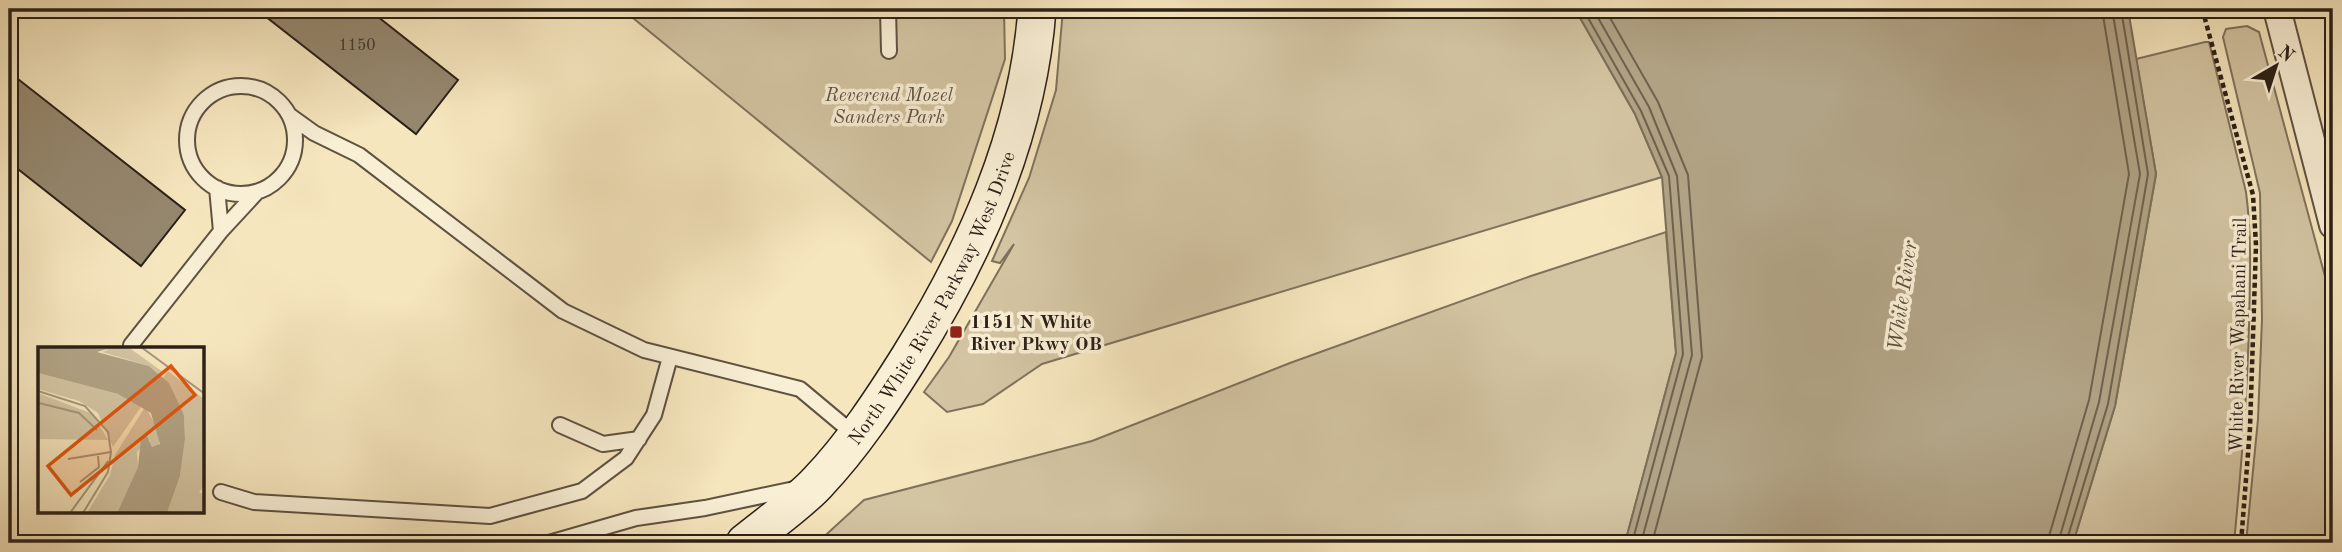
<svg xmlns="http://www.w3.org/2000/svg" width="2342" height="552" viewBox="0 0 2342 552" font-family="'Old Standard TT',serif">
<rect width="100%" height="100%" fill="#f6e6be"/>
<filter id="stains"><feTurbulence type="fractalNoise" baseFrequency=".00286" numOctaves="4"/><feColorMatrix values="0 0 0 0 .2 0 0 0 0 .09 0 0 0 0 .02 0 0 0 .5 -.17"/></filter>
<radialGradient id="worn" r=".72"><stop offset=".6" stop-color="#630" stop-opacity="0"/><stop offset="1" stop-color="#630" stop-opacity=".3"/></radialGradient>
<!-- green -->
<path fill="#d3c4a2" stroke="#7f725c" stroke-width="2" d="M622 9H1004L1005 59 952 221 931 262Z
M1063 9H1575L1635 114 1662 177 1042 364 983 404 947 412 924 392 949 357 1014 244 1000 263 992 261 1029 178 1056 90Z
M2247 26 2259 32 2333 306V543H2246L2258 419 2262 319 2260 193 2223 37 2226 29Z
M2205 42H2209L2246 192C2252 237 2250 282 2249 327 2247 400 2241 471 2234 543H2073L2115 406 2156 174 2136 59Z
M1666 232 1676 353 1625 543H817L864 500 1092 441 1290 363 1531 276Z"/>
<!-- water -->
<path fill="#b1a385" stroke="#7b6f59" stroke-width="2" d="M1575 9H2128L2156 174 2115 406 2073 543H1625L1676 353 1662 177 1635 114Z"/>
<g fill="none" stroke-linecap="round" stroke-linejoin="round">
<!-- shore -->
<path stroke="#6e624e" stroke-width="2" d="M1583 9 1641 111 1669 176 1683 354 1632 543
M1593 9 1649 107 1677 176 1692 355 1641 543
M1605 9 1658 102 1688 175 1702 357 1652 543
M2047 543 2089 400 2129 174 2102 9
M2058 543 2099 402 2140 174 2112 9
M2066 543 2108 404 2148 174 2121 9"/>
</g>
<!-- building -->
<path fill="#95876e" stroke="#2b2017" stroke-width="2" d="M256 9H368L458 80 416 134Z
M9 72 185 210 141 266 9 162Z"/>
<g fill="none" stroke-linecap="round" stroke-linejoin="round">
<defs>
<path id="lane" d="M888 9 889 51
M187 140a54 54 0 1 1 108 0a54 54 0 1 1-108 0Z
M289 115 314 133 359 155 563 311 644 350 800 389 855 435
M217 188 221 231 257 192
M131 345 221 231
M560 425 603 444 639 439
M221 492 254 502 490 516 582 491 626 458 654 415 670 357
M549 543 636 518 705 508 799 488"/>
<path id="street" d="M2277 9 2333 225"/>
<g id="secondary">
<path id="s1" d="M745 543C768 524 799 503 818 482 853 445 882 401 909 358 975 252 1028 135 1037 9"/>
</g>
</defs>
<!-- lane casing -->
<use href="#lane" stroke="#5e5241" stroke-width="18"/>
<!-- street casing -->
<use href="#street" stroke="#5e5241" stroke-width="30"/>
<!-- secondary casing -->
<use href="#secondary" stroke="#2b2017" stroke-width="40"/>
<!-- path -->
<path stroke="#2b2017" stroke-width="4.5" stroke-dasharray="5 3.5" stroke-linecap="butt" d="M2207 9 2205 19 2253 195 2256 245 2250 428 2241 543"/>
<!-- lane -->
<use href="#lane" stroke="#f9efd5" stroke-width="14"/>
<!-- street -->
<use href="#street" stroke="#f9efd5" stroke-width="26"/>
<!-- secondary -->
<use href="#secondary" stroke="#f9efd5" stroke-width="37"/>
</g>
<!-- markers -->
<rect fill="#8f2418" stroke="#f9efd5" stroke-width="2.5" x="949" y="325" width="14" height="14" rx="3.5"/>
<g text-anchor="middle" stroke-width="7" stroke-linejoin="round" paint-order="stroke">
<!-- number labels -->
<g font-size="16" fill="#463a2d">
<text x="357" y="50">1150</text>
</g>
<!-- park labels -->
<g font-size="19" font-style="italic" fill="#5d5141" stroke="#f9efd5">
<text x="889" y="101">Reverend Mozel<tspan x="889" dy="22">Sanders Park</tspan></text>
</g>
<!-- street labels -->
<g font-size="19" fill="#2b2017" stroke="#f9efd5">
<text dy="7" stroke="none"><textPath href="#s1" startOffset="313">North White River Parkway West Drive</textPath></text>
<text transform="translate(2237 335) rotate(-89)" y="7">White River Wapahani Trail</text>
</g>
<!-- poi labels -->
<g font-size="19" font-weight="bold" fill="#2b2017" stroke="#f9efd5" text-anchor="start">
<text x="970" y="328">1151 N White<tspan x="970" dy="22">River Pkwy OB</tspan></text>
</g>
<!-- water labels -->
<g font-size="21" font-style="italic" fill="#5a4e3e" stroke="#f9efd5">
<text transform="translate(1902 296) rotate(-82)" y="7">White River</text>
</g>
</g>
<!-- overview -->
<g transform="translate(38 347)">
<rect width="166" height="166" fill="#f6e6be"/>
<path d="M61 0H90L125 25 123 29 111 19 64 5 70 3ZM130 24 167 53V139L161 145 166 148V166H129L142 129 147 92 146 68 125 31ZM0 26 80 47 105 57 75 100 60 66 41 54 0 42ZM0 46 55 67 70 93 0 92ZM107 60 122 85 121 99 114 100 111 92 99 105 100 120 79 166H49L72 128 77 108Z" fill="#d3c4a2"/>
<path d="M0 0 69 2 59 5 111 19 131 36 146 68 147 92 142 129 129 166H79L100 120 103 91 109 89 114 100 122 97 113 66 80 47 0 26Z" fill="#b1a385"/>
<path fill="none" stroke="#a5977b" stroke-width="2" d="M103 0 167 47M0 44 47 59 70 85 73 105 70 125 45 166M1 56 41 66 59 83M30 112 73 105M42 135 61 120 60 109M32 166 70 114"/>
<path fill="#df560d" fill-opacity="0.15" stroke="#df560d" stroke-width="3.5" d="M133 19 157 48 33 148 10 119Z"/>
<rect width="166" height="166" fill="none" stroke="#2b2017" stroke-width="3.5"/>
</g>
<!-- margin -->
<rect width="2342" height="552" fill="none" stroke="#f6e6be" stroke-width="35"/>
<rect x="10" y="10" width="2321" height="531" fill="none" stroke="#2b2017" stroke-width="3.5"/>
<rect x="18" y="18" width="2307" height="517" fill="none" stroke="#2b2017" stroke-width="2"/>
<!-- north arrow -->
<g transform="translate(2276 66) rotate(39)" stroke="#f9efd5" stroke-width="5" paint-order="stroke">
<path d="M0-5L12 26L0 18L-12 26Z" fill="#2b2017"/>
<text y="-10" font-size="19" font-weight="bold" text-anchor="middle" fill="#2b2017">N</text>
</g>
<rect width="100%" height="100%" filter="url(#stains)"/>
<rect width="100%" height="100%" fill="url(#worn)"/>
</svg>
